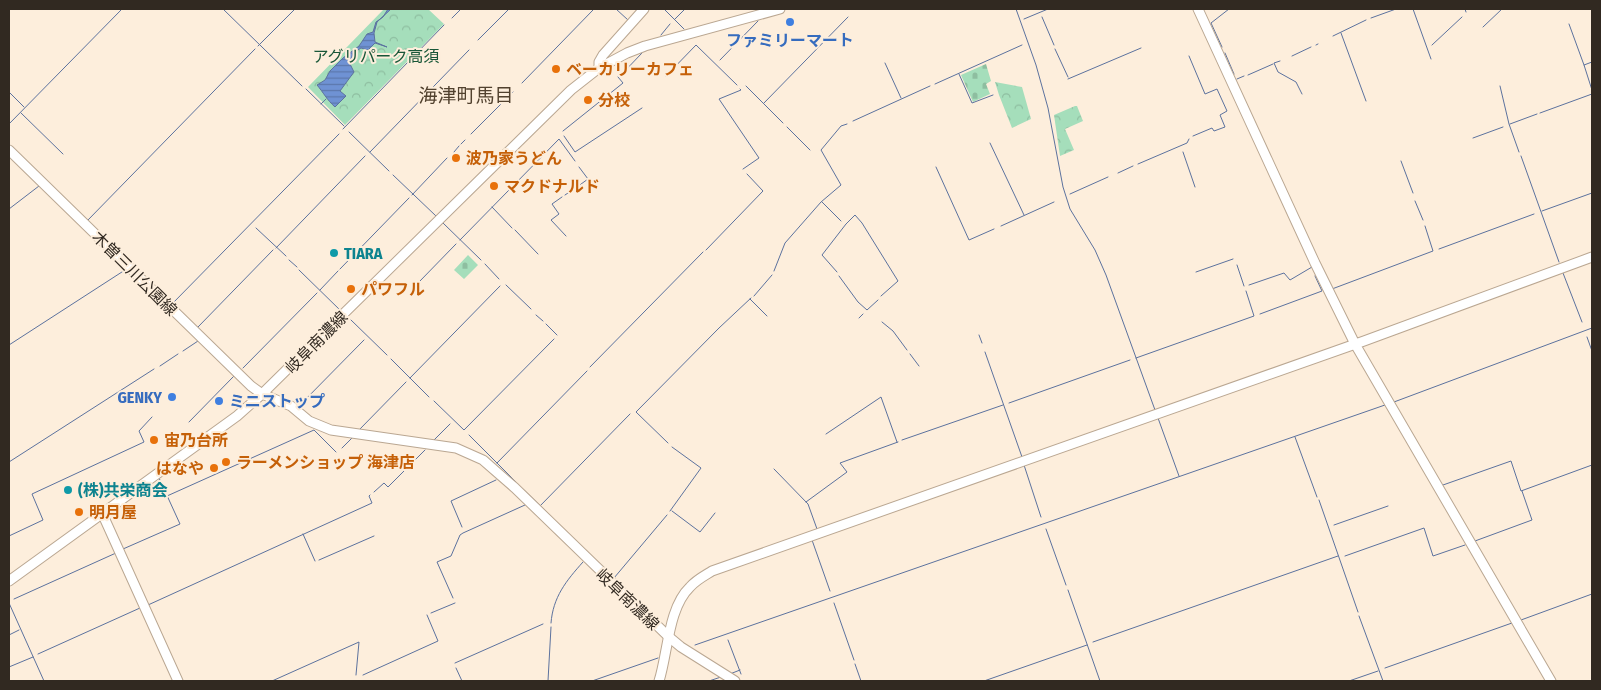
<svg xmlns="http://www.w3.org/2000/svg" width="1601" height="690" viewBox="0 0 1601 690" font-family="'Fira Sans Condensed','Noto Sans JP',sans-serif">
<defs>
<pattern id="cemetery-stones" width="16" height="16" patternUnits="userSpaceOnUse" patternTransform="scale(1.25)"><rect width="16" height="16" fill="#a5debb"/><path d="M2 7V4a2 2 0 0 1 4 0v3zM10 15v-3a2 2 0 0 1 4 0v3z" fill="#8ebea0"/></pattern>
<pattern id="park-crowns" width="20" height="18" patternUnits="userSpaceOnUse" patternTransform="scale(1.25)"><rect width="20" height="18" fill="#a5debb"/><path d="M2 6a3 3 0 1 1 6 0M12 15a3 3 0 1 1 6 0" fill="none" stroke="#8ebea0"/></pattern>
<pattern id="water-rules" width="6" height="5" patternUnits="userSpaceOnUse" patternTransform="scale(1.25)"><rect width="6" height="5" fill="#6f92d4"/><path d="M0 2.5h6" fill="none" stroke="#5c77ac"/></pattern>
</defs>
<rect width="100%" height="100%" fill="#fdeedc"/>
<!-- cemetery -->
<path fill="url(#cemetery-stones)" d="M986 64 991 81 986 84 990 94 973 102 961 75Z
M468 255 478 265 464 279 454 270Z"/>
<!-- park -->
<path fill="url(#park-crowns)" d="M384 9H428L444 24 345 125 308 87Z
M995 82 1022 87 1031 119 1012 128 999 95Z
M1075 106H1077L1083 121 1065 129 1074 150 1060 156 1054 115Z"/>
<!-- water -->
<path fill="url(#water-rules)" stroke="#5c729e" d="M388 9H391L377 22 374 33 375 42 387 47 375 43 368 50 361 48 353 53 350 64 354 72 340 91 346 96 335 107C327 100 323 92 317 85L325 80 330 71 343 58 359 46 367 34 373 32 376 22 383 17Z"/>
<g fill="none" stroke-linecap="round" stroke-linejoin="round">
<!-- stream -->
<path stroke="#5c729e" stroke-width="1" d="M223 9 302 86
M616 9 628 20
M664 9 684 29
M1016 9 1036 65 1048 108 1063 187 1070 209 1095 250 1106 275 1155 410
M1413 9 1431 59
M1465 9 1466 12
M1042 17 1054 45
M452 18 461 9
M1371 18 1396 9
M675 19 685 9
M1024 19 1048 9
M1569 24 1584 65
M1483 27 1502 9
M1341 33 1366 101
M661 35 670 24
M1333 36 1366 20
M478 40 509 9
M1316 45 1318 44
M1432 45 1462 17
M258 46 295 9
M1222 47 1211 23 1229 9
M1055 49 1068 77
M1225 53 1234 74
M1189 56 1205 94 1217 89 1227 111 1220 115 1225 127 1214 131 1212 128 1193 136
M1292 56 1311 47
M720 60 758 21
M1280 61 1274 63 1278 72 1296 82 1302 94
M1592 62 1584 65 1592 90
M885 63 901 98
M959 74 972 103 993 95
M621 75 642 53
M1248 75 1273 64
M666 76 696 45 737 85
M1068 79 1141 48
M1237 79 1244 76
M522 83 594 9
M935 84 1022 45
M746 86 783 123
M1500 86 1509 124 1519 152
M306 89 344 126
M740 89 741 90 719 99 759 158 743 169
M9 92 24 107
M764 103 848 17
M321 104 326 99
M21 113 63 154
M1540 113 1592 94
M853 121 930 86
M9 124 122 9
M1510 124 1537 114
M787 127 810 150
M343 129 444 25
M563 131 623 83 618 77
M349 132 389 171
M471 134 513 92
M564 136 575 152 642 108
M1473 138 1503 127
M990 143 1024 215
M461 144 465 140
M370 152 469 50
M454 152 459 146
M1183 152 1195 187
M1521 156 1559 262
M1401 161 1413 193
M1138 164 1187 143 1189 139
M936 167 969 240 994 229
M1118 173 1133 166
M393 175 436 216
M577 187 588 179 579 167
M1070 194 1108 177
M412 195 447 158
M565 195 574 189
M562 197 552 204 559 214 551 220 566 236
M1415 201 1423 220
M822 202 841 221
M492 207 512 228
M9 209 39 186
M1542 211 1592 193
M88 220 255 49
M443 223 481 260
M1001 226 1054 202
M256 228 286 256
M515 230 538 254
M460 240 559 139 575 161
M276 248 365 156
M1439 249 1534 214
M706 250 763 191 747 174
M289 260 297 267
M485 264 499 279
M1237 265 1244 286
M340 269 409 198
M299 270 341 311
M774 271 785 243 821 202 841 185 821 150 841 126 847 124
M837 272 822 255 846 224 855 215 862 223 898 281 881 296
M1196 272 1233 259
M1563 273 1582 322
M839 276 858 302 867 310 878 300
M419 282 456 244
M506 285 531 309
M1249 285 1284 273 1290 280 1312 267
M1332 289 1433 251 1425 226
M320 290 338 271
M754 296 772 275
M750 299 767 316
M173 303 339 134
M1260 314 1322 291 1315 276
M536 315 543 321
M859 318 863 314
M351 320 387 355
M882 322 893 331 907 350
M546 324 557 335
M198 327 273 250
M979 335 982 343
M1587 337 1592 351
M9 345 125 270
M183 351 198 341
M985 352 1022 457
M910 354 919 366
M1136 358 1254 316 1246 291
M391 359 429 397
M160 366 178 354
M590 367 703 252
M243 368 317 293
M410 378 500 286
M434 401 464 430 554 339
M1394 402 1592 328
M1009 403 1130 360
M298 407 364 340
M1158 418 1179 476
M189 422 234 376
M360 429 406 382
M826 434 881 397 897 442
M469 435 516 482
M1295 437 1317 497
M434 440 450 424
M902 440 1003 405
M668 443 636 412 719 328 751 298
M342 448 352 438
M9 462 154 369
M497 463 587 371
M1024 465 1041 517
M774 469 808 504 817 529
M1443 485 1511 461 1521 491 1592 465
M521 487 559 524
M374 492 384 483 388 487 425 450
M167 496 314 430 336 452
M1319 500 1358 612
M806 502 847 472 840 463 898 442
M540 506 630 414
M670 511 701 468 672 447
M672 511 700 532 715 513
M112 512 140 492
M1334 525 1388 506
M462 527 451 501 496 480
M564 529 584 549
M1046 529 1066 585
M303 534 315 561
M9 536 43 520 32 494 144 442 139 431 152 417
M812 540 830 591
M1475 541 1532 520 1522 491
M123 549 180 524 159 478 150 484
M1345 556 1424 528 1433 556 1465 545
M319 560 374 536
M614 578 667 515
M9 586 99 521
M1068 590 1100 681
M453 598 437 562 451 556 460 535 463 533 525 505
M14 599 116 553
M9 603 44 681
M834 603 854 660
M148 605 372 503 369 496 370 495
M431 613 455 603
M1359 616 1383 681
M1521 620 1592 594
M551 623C553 597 566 581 583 562
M9 635 19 630
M728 640 741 674
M1093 642 1338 556
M695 645 1385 405
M38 654 140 608
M455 663 543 624
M855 664 861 681
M9 667 33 657
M456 668 462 681
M1385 668 1512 623
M730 674 740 670
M363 675 438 641 427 615
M272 681 359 642 356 675
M548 681 551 627
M592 681 658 658
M709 681 721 677
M984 681 1087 645
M1349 681 1378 671"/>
<defs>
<path id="secondary" d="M1198 9 1315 263 1355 344 1551 681
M599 68V62L603 55 644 9
M9 150 251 386 262 394
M102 513 178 681
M659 681C668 653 668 608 690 587 696 580 704 576 712 571L1364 341 1592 257"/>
<path id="primary" d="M262 394 291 406 309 421 331 430 456 448 483 460 515 488 669 637 681 647 735 681
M9 581 237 416 262 394 571 90 599 68 627 53 645 46 780 9"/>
</defs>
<!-- secondary casing -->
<use href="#secondary" stroke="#baa792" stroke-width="11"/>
<!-- primary casing -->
<use href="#primary" stroke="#baa792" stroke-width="11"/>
<!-- secondary -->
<use href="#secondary" stroke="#fff" stroke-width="9"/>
<!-- primary -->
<use href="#primary" stroke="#fff" stroke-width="9"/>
</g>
<!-- markers -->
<g fill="#3f7fe0" stroke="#fdeedc" stroke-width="2">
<circle cx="790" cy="22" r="5"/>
<circle cx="172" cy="397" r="5"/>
<circle cx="219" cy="401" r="5"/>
</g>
<g fill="#e8710a" stroke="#fdeedc" stroke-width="2">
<circle cx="556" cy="69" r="5"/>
<circle cx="588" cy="100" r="5"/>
<circle cx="456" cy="158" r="5"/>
<circle cx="494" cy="186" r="5"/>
<circle cx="351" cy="289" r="5"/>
<circle cx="154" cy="440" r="5"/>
<circle cx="226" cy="462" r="5"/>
<circle cx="214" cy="468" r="5"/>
<circle cx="79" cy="512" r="5"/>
</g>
<g fill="#0f9aa8" stroke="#fdeedc" stroke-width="2">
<circle cx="334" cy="253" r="5"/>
<circle cx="68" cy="490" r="5"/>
</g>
<g text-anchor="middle" stroke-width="4" stroke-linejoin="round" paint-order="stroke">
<!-- shop labels -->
<g font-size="16" font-weight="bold" fill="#366cbe" stroke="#fdeedc">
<text x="790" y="46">ファミリーマート</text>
<text x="162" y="403" text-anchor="end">GENKY</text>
<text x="229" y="407" text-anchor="start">ミニストップ</text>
</g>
<!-- park labels -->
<g font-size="16" fill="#185637" stroke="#fdeedc">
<text x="376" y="62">アグリパーク高須</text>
</g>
<!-- food labels -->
<g font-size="16" font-weight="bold" fill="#c56008" stroke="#fdeedc" text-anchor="start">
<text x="566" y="75">ベーカリーカフェ</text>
<text x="598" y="106">分校</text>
<text x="466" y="164">波乃家うどん</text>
<text x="504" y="192">マクドナルド</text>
<text x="361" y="295">パワフル</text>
<text x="164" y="446">宙乃台所</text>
<text x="236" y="468">ラーメンショップ 海津店</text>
<text x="204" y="474" text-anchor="end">はなや</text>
<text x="89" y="518">明月屋</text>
</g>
<!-- culture labels -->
<g font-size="16" font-weight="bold" fill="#0d838f" stroke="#fdeedc" text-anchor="start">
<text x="344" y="259">TIARA</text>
<text x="78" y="496">(株)共栄商会</text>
</g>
<!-- street labels -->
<g font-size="16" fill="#312921" stroke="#fdeedc">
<text transform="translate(135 273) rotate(45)" y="6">木曽三川公園線</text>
<text transform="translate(316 342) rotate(-45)" y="6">岐阜南濃線</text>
<text transform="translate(628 599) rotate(44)" y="6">岐阜南濃線</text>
</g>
<!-- quarter labels -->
<g font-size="19" fill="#51412e" stroke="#fdeedc">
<text x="466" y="102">海津町馬目</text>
</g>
</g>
<!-- border -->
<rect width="1601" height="690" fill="none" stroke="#312921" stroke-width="20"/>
</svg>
